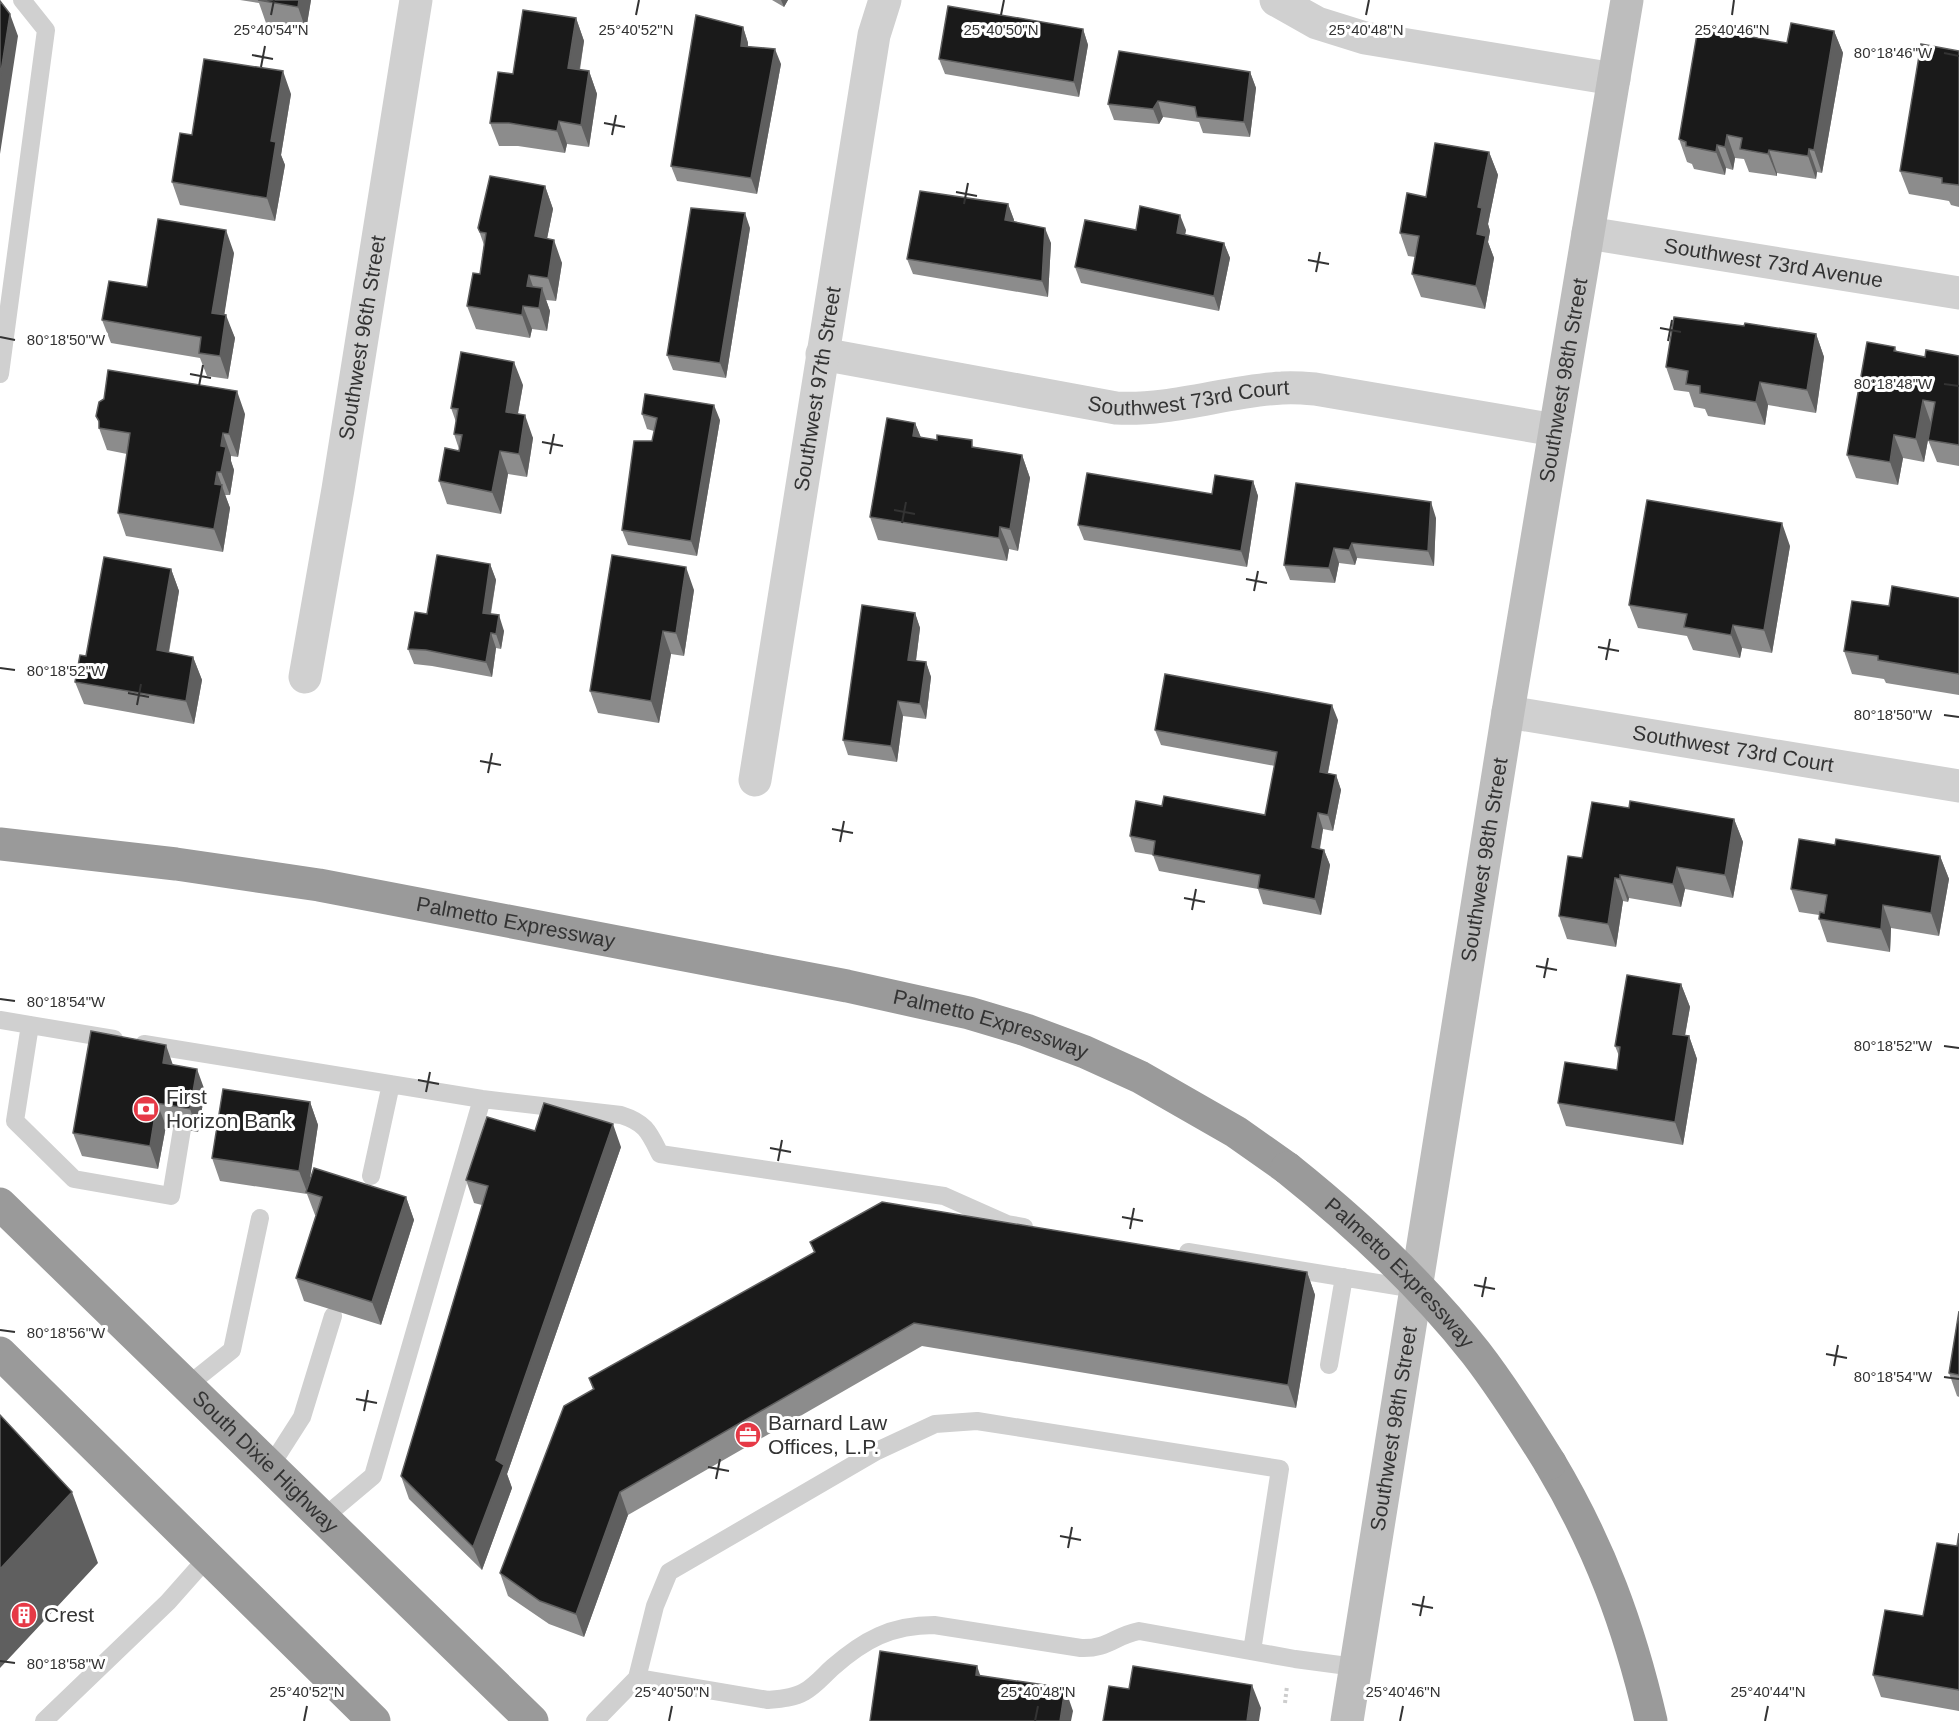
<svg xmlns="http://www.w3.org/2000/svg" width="1959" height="1721" viewBox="0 0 1959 1721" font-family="Arial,sans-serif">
<rect width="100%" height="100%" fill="#fff"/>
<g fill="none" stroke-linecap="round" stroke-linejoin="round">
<!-- path -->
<path stroke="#cdcdcd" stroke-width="4" stroke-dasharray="3 3" stroke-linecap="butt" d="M1285 1703 1287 1686"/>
<!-- lane -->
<path stroke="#d0d0d0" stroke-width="18" d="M0 374 46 30 22 0
M0 1020 114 1039
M30 1025 15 1121 74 1179 171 1196 182 1129
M144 1044 482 1099 621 1115C646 1123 649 1132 660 1154L944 1196 1007 1224 1024 1227
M371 1176 391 1084
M1188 1252 1415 1289
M1329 1365 1344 1277
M187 1386 232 1350 260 1218
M270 1467 302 1417 333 1316
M323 1518 373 1476 482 1099
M637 1678 655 1606 669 1572 877 1451 935 1424 977 1421 1280 1469 1252 1651
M44 1721 168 1602 207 1558
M595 1721 637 1678 768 1700C779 1699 794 1698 804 1692 815 1686 824 1675 833 1667 864 1640 891 1625 934 1625L1081 1648C1108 1649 1114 1636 1139 1631L1295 1659 1355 1667"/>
<!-- street -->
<g stroke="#d0d0d0" stroke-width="33">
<path d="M1276 0 1317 23 1365 38 1614 79"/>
<path id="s1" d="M1588 233 1959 293"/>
<path id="s2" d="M822 354 1116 408C1173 411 1226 391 1282 388 1293 387 1304 388 1315 389L1555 430"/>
<path id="s3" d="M305 677 338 489 416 0"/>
<path id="s4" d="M1508 712 1959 786"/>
<path id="s5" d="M755 780 874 35 885 0"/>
</g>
<!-- secondary -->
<path stroke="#bdbdbd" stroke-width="33" id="s6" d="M1347 1721 1508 712 1627 0"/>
<!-- highway -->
<g stroke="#9a9a9a" stroke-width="33">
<path id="s7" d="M0 844 176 864 319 885 847 986 969 1013 1026 1030 1085 1052 1140 1077 1236 1132 1287 1168"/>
<path id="s8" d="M0 1204 532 1721"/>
<path d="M0 1353 374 1721"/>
<path d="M1550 1463C1600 1547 1629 1626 1651 1721"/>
</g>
<!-- highway-bridge -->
<path stroke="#9a9a9a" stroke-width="33" id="s9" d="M1287 1168C1357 1224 1421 1283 1476 1353 1503 1388 1527 1426 1550 1463"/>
</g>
<!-- wall -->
<path fill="#8c8c8c" d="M240 0H311L306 30 266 23 259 3Z
M772 0H788L784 7Z
M576 18 584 41 580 70 589 71 597 94 589 147 567 144 565 153 518 146H499L490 123 513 74Z
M743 27 748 43V46L781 64 757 194 677 181 671 166Z
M1083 29 1088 45 1079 97 945 74 939 59Z
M1834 31 1843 53 1822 173 1817 172 1816 179 1777 173V176L1749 172 1744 159 1735 158 1733 170 1726 168 1725 175 1694 169 1692 164 1687 162 1679 139 1787 43Z
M1959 51V207L1951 205 1949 201 1909 194 1900 171Z
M1250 72 1256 88 1250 137 1203 133 1199 122 1163 117 1159 124 1114 120 1108 104Z
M291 94 281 155 285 165 275 221 180 205 172 182 192 135Z
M1489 152 1498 175 1488 224 1490 231 1488 242 1494 258 1485 309 1421 297 1412 274 1415 257 1408 256 1400 233 1426 197Z
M545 186 553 209 547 238 562 263 556 301 546 300 550 311 547 331 532 329 530 338 476 329 467 306 480 274 484 245 478 228Z
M1008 204 1014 220 1013 221 1051 243 1048 297 913 274 907 259Z
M750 228 726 378 673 370 667 355Z
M1136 230H1186L1185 235 1224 243 1230 258 1219 311 1081 283 1075 267Z
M234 253 224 314 235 338 228 379 207 376 200 358 111 343 102 320 147 287Z
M1816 334 1824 357 1816 413 1768 405 1765 425 1708 416 1705 409 1694 407 1689 392 1674 390 1666 367Z
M1895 347 1897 352 1925 357 1959 356V466L1937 462 1928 440 1931 423 1924 462 1903 458 1898 485 1856 478 1847 455Z
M523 385 518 414 533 438 527 477 508 474 501 514 447 504 439 481 459 449 454 434 456 422 451 408Z
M245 414 238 457 231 456V461L234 470 230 495H225L230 508 223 552 126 536 118 513 127 454 107 450 99 428V423L96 416Z
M642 414 720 420 697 556 628 545 622 530 652 441 654 431 647 429Z
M915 423 921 438 1022 455 1030 478 1018 551 1009 549 1007 561 878 540 870 517Z
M1253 481 1258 496 1247 567 1084 540 1078 525 1212 494Z
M1296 483 1436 518 1434 566 1357 558 1355 565 1339 563 1335 583 1290 580 1284 565Z
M1790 546 1772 653 1742 648 1740 658 1693 650 1687 636 1638 628 1629 605Z
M490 564 496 580 491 614 504 631 501 649 496 648 492 677 432 666 414 664 408 649 427 614Z
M171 569 179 591 169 653 193 657 202 680 194 724 84 704 75 682 86 656Z
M694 590 684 656 671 654 659 723 598 713 590 691Z
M1959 598V695L1886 683 1884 679 1852 674 1844 651 1889 606Z
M915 613 920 628 916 661 926 662 931 677 926 719 903 716 897 762 848 755 843 740Z
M1338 720 1328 773 1336 775 1341 790 1333 831 1323 829 1320 849 1324 850 1330 865 1321 915 1263 904 1258 889 1159 871 1153 855 1135 852 1130 836 1162 806 1265 815 1275 766 1161 745 1155 730Z
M1629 808 1734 819 1743 842 1733 898 1685 889 1681 907 1629 898 1628 902 1623 901 1616 947 1567 939 1559 916 1582 858Z
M1835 845 1940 856 1949 879 1939 936 1891 928 1890 952 1827 942 1819 919V915L1799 912 1791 889Z
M1681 984 1690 1007 1685 1036H1689L1697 1059 1683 1145 1566 1126 1558 1103 1617 1070 1619 1056 1615 1046Z
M173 1064 205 1091 198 1132 166 1126 158 1169 82 1156 73 1133Z
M310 1102 318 1125 309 1183 406 1197 414 1220 381 1325 304 1301 296 1278 316 1215H315L307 1194 220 1181 212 1158Z
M535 1131 621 1147 507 1474 512 1488 482 1570 409 1499 401 1476 482 1205 474 1203 466 1180Z
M810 1242 1307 1272 1315 1295 1296 1408 922 1346 628 1515 584 1637 549 1624 508 1596 500 1573 593 1390 589 1378 814 1253Z
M1959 1311V1397L1957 1396 1949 1373Z
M1959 1533V1711L1881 1697 1873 1675 1923 1616 1957 1546Z"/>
<!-- shaded-wall -->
<path fill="#5f5f5f" d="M299 0H311L306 30 298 7Z
M781 0H788L784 7Z
M10 14 18 36 0 154V78Z
M576 18 584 41 576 91 568 68Z
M743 27 748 43 747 61 741 46Z
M1083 29 1088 45 1079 97 1074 82Z
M1834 31 1843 53 1822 173 1814 150Z
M775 49 781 64 757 194 751 178Z
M283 71 291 94 281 155 285 165 275 221 267 198 271 141Z
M589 71 597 94 589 147 581 125Z
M1250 72 1256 88 1250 137 1244 122Z
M1158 101 1163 117 1159 124 1153 109Z
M559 121 567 144 565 153 557 131Z
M1727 135 1735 158 1733 170 1725 147Z
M1717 145 1726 168 1725 175 1716 152Z
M1809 149 1817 172 1816 179 1808 156Z
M1769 150 1777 173V176L1768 154Z
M1489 152 1498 175 1488 224 1490 231 1488 242 1494 258 1485 309 1476 286 1477 234 1478 207Z
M545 186 553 209 543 259 535 236Z
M1008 204 1014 220 1011 235 1005 220Z
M745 213 750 228 726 378 720 363Z
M1180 215 1186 230 1182 248 1177 233Z
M1045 228 1051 243 1048 297 1042 281Z
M226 230 234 253 221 336 212 313Z
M554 240 562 263 556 301 548 278Z
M1224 243 1230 258 1219 311 1214 296Z
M529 275 537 298 535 308 527 286Z
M542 288 550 311 547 331 539 308Z
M523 306 532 329 530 338 522 315Z
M226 315 235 338 228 379 220 356Z
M1816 334 1824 357 1816 413 1807 390Z
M514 362 523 385 514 434 506 412Z
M1760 382 1768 405 1765 425 1756 402Z
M237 391 245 414 238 457 229 434Z
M1923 400 1931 423 1924 462 1916 439Z
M714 405 720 420 697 556 691 541Z
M525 415 533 438 527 477 519 454Z
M915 423 924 445 913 436Z
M223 433 231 456V461L234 470 230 495 221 472V446Z
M1894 435 1903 458 1898 485 1890 462Z
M500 451 508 474 501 514 492 492Z
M1022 455 1030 478 1018 551 1010 529Z
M217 472 230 508 223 552 214 529 215 484Z
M1253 481 1258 496 1247 567 1241 551Z
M1431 502 1436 518 1434 566 1428 551Z
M1782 523 1790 546 1772 653 1764 630Z
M1000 527 1009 549 1007 561 999 538Z
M1352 543 1357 558 1355 565 1349 550Z
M1334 548 1339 563 1335 583 1329 568Z
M490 564 496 580 488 628 483 613Z
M686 567 694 590 684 656 676 633Z
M171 569 179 591 165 673 157 650Z
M915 613 920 628 914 675 908 660Z
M499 615 504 631 501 649 496 634Z
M1733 625 1742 648 1740 658 1731 635Z
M663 631 671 654 659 723 651 701Z
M491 633 496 648 492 677 486 662Z
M193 657 202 680 194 724 186 701Z
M926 662 931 677 926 719 920 704Z
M898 701 903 716 897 762 891 746Z
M1332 705 1338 720 1325 787 1320 772Z
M1336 775 1341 790 1333 831 1328 815Z
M1318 813 1323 829 1317 863 1312 847Z
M1734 819 1743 842 1733 898 1725 875Z
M1324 850 1330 865 1321 915 1315 899Z
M1940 856 1949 879 1939 936 1931 913Z
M1677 867 1685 889 1681 907 1673 884Z
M1620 875 1629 898 1628 902 1620 879Z
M1615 878 1623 901 1616 947 1608 924Z
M1883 905 1891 928 1890 952 1881 929Z
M1681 984 1690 1007 1681 1057 1673 1034Z
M1689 1036 1697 1059 1683 1145 1675 1122Z
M166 1045 174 1068 163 1063Z
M197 1069 205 1091 198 1132 190 1109Z
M310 1102 318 1125 308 1192H307L299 1171Z
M157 1103 166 1126 158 1169 150 1146Z
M613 1124 621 1147 507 1474 512 1488 482 1570 473 1547 496 1460Z
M406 1197 414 1220 381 1325 372 1302Z
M1307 1272 1315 1295 1296 1408 1288 1385Z
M72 1492 98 1563 0 1668V1569Z
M620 1492 628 1515 584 1637 576 1614Z
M977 1666 985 1689 976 1675Z
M1252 1685 1261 1708 1259 1721H1247Z
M1065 1688 1073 1711 1071 1721H1060Z"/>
<!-- building -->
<path fill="#1a1a1a" stroke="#5f5f5f" stroke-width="1.5" d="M258 0H299L298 7Z
M0 1 10 14 0 78Z
M948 6 1083 29 1074 82 939 59Z
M523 10 576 18 568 68 589 71 581 125 559 121 557 131 509 123H490L498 72 513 74Z
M696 15 743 27 741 46 775 49 751 178 671 166Z
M1791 23 1834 31 1814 150 1809 149 1808 156 1769 150 1768 154 1740 149 1742 138 1727 135 1725 147 1717 145 1716 152 1686 146V142L1679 139 1698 28 1787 43Z
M1921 44 1959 51V185L1942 183V178L1900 171Z
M1119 51 1250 72 1244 122 1197 117 1195 107 1158 101 1153 109 1108 104Z
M204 59 283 71 271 141 276 142 267 198 172 182 180 133 192 135Z
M1435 143 1489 152 1478 207 1482 208 1477 234 1486 236 1476 286 1412 274 1419 236 1400 233 1407 193 1426 197Z
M490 176 545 186 535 236 554 240 548 278 529 275 527 286 542 288 539 308 523 306 522 315 467 306 473 273 480 274 486 233 480 232 478 228Z
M920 191 1008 204 1005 220 1045 228 1042 281 907 259Z
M1140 206 1180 215 1177 233 1224 243 1214 296 1075 267 1085 220 1136 230Z
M691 208 745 213 720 363 667 355Z
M158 219 226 230 212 313 226 315 220 356 199 353 201 337 102 320 109 281 147 287Z
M1674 317 1744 326 1745 323 1816 334 1807 390 1760 382 1756 402 1700 393V386L1686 384 1688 371 1666 367Z
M1867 342 1895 347 1894 351 1925 357 1926 350 1959 356V445L1928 440 1935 402 1923 400 1916 439 1894 435 1890 462 1847 455Z
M461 352 514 362 506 412 525 415 519 454 500 451 492 492 439 481 445 448 459 451 462 435 454 434 458 409 451 408Z
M108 370 237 391 229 434 223 433 221 446 226 447 221 472H217L215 484 222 485 214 529 118 513 130 433 99 428V421L96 416 99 402 104 399Z
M645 394 714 405 691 541 622 530 634 441H652L657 418 642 414Z
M887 418 915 423 913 436 937 440V435L972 440V447L1022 455 1010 529 1000 527 999 538 870 517Z
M1087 473 1212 494 1215 475 1253 481 1241 551 1078 525Z
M1296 483 1431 502 1428 551 1352 543 1349 550 1334 548 1329 568 1284 565Z
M1647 500 1782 523 1764 630 1733 625 1731 635 1684 627 1687 614 1629 605Z
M437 555 490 564 483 613 499 615 496 634 491 633 486 662 426 650 408 649 415 612 427 614Z
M612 555 686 567 676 633 663 631 651 701 590 691Z
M104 557 171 569 157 650 193 657 186 701 75 682 80 655 86 656Z
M1892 586 1959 598V674L1878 660V656L1844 651 1852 601 1889 606Z
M862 605 915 613 908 660 926 662 920 704 898 701 891 746 843 740Z
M1165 674 1332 705 1320 772 1336 775 1328 815 1318 813 1312 847 1324 850 1315 899 1258 888 1260 875 1153 855 1155 841 1130 836 1136 801 1162 806 1164 796 1265 815 1277 752 1155 730Z
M1630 801 1734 819 1725 875 1677 867 1673 884 1620 875V879L1615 878 1608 924 1559 916 1568 856 1582 858 1592 802 1629 808Z
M1799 839 1835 845 1836 839 1940 856 1931 913 1883 905 1881 929 1819 919 1820 912 1824 913 1827 895 1791 889Z
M1627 975 1681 984 1673 1034 1689 1036 1675 1122 1558 1103 1565 1062 1617 1070 1620 1047 1615 1046Z
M91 1031 166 1045 163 1063 197 1069 190 1109 157 1103 150 1146 73 1133Z
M223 1089 310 1102 299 1171 212 1158Z
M544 1103 613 1124 496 1460 504 1465 473 1547 401 1476 488 1186 466 1180 487 1117 535 1131Z
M314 1168 406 1197 372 1302 296 1278 322 1197 306 1192Z
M882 1202 1307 1272 1288 1385 914 1323 620 1492 576 1614 540 1601 500 1573 564 1406 594 1389 589 1378 815 1252 810 1242Z
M1959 1311V1375L1949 1373Z
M0 1415 72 1492 0 1569Z
M1959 1533V1690L1873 1675 1885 1610 1923 1616 1937 1543 1957 1546Z
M880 1651 977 1666 976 1675 1065 1688 1060 1721H870Z
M1133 1666 1252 1685 1247 1721H1103L1109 1686 1129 1689Z"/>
<!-- ticks -->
<path fill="none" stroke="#333" stroke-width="2" d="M271 15 274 0M636 15 639 0M1001 15 1004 0M1366 15 1369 0M1732 15 1734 0M1944 53 1959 56M252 55 273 59M261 67 265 46M604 123 625 127M612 135 616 115M956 192 977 196M964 204 968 183M1308 260 1329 264M1316 272 1320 252M1660 328 1681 332M0 337 15 340M1668 341 1672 320M190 374 211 378M1944 384 1959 386M199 386 203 365M542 442 563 446M550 454 554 434M894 510 915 514M902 523 906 502M1246 579 1267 583M1254 591 1258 571M1598 647 1619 651M1606 660 1610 639M0 668 15 670M128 693 149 697M137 705 141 684M1944 715 1959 717M480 761 501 765M488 773 492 753M832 829 853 833M840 842 844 821M1184 898 1205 902M1192 910 1196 889M1536 966 1557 970M1544 978 1548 958M0 999 15 1001M1944 1046 1959 1048M418 1080 439 1084M426 1092 430 1072M770 1148 791 1152M778 1161 782 1140M1122 1217 1143 1221M1130 1229 1134 1208M1474 1285 1495 1289M1482 1297 1486 1277M0 1330 15 1332M1826 1354 1847 1358M1834 1366 1838 1345M1944 1377 1959 1379M356 1399 377 1403M364 1411 368 1390M708 1467 729 1471M716 1479 720 1459M1060 1536 1081 1540M1068 1548 1072 1527M1412 1604 1433 1608M1420 1616 1424 1596M0 1661 15 1663M304 1721 307 1706M669 1721 672 1706M1035 1721 1038 1706M1400 1721 1403 1706M1765 1721 1768 1706"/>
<!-- icons -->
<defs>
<symbol id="bank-disc" viewBox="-11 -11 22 22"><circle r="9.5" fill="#e63946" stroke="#fff"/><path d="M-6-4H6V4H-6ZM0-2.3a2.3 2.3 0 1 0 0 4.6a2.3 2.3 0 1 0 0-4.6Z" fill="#fff"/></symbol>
<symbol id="office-disc" viewBox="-11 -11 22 22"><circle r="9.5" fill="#e63946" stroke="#fff"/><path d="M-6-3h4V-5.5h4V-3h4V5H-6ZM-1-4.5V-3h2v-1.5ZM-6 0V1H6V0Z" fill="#fff"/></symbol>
<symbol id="building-disc" viewBox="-11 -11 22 22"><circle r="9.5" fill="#e63946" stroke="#fff"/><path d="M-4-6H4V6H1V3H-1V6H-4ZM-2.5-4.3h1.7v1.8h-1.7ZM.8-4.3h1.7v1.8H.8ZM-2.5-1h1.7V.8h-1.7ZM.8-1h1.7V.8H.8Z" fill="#fff"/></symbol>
</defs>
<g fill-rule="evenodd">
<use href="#bank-disc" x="131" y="1094" width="30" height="30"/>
<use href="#office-disc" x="733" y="1420" width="30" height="30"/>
<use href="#building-disc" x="9" y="1600" width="30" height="30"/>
</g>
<g text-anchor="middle" stroke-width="6" stroke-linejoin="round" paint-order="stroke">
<!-- street labels -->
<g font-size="21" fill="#333" stroke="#fff">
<text dy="7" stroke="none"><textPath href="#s1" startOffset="188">Southwest 73rd Avenue</textPath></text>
<text dy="7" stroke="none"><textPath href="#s3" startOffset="344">Southwest 96th Street</textPath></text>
<text dy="7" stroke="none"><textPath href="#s6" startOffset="1358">Southwest 98th Street</textPath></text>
<text dy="7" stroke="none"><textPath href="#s5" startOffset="396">Southwest 97th Street</textPath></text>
<text dy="7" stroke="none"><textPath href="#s2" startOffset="372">Southwest 73rd Court</textPath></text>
<text dy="7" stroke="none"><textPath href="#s4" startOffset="228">Southwest 73rd Court</textPath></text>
<text dy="7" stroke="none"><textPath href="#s6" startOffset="872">Southwest 98th Street</textPath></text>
<text dy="7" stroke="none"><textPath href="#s7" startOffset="522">Palmetto Expressway</textPath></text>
<text dy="7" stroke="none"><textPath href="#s7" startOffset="1008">Palmetto Expressway</textPath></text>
<text dy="7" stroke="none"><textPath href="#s9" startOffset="154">Palmetto Expressway</textPath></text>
<text dy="7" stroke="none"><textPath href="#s6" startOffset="296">Southwest 98th Street</textPath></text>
<text dy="7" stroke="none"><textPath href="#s8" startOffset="370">South Dixie Highway</textPath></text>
</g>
<!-- poi labels -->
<g font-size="21" fill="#333" stroke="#fff" text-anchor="start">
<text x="166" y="1104">First<tspan x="166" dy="24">Horizon Bank</tspan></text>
<text x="768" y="1430">Barnard Law<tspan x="768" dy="24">Offices, L.P.</tspan></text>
<text x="44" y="1622">Crest</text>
</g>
</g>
<g font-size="15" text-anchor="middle" fill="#333" stroke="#fff" stroke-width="6" stroke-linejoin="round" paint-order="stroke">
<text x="271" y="35">25°40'54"N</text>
<text x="636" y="35">25°40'52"N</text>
<text x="1001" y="35">25°40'50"N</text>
<text x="1366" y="35">25°40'48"N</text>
<text x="1732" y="35">25°40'46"N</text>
<text x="1893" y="58">80°18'46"W</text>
<text x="66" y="345">80°18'50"W</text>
<text x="1893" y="389">80°18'48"W</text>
<text x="66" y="676">80°18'52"W</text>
<text x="1893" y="720">80°18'50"W</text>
<text x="66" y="1007">80°18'54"W</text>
<text x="1893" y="1051">80°18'52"W</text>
<text x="66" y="1338">80°18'56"W</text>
<text x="1893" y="1382">80°18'54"W</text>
<text x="66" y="1669">80°18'58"W</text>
<text x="307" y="1697">25°40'52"N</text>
<text x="672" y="1697">25°40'50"N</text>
<text x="1038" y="1697">25°40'48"N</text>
<text x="1403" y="1697">25°40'46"N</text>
<text x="1768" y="1697">25°40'44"N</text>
</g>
</svg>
